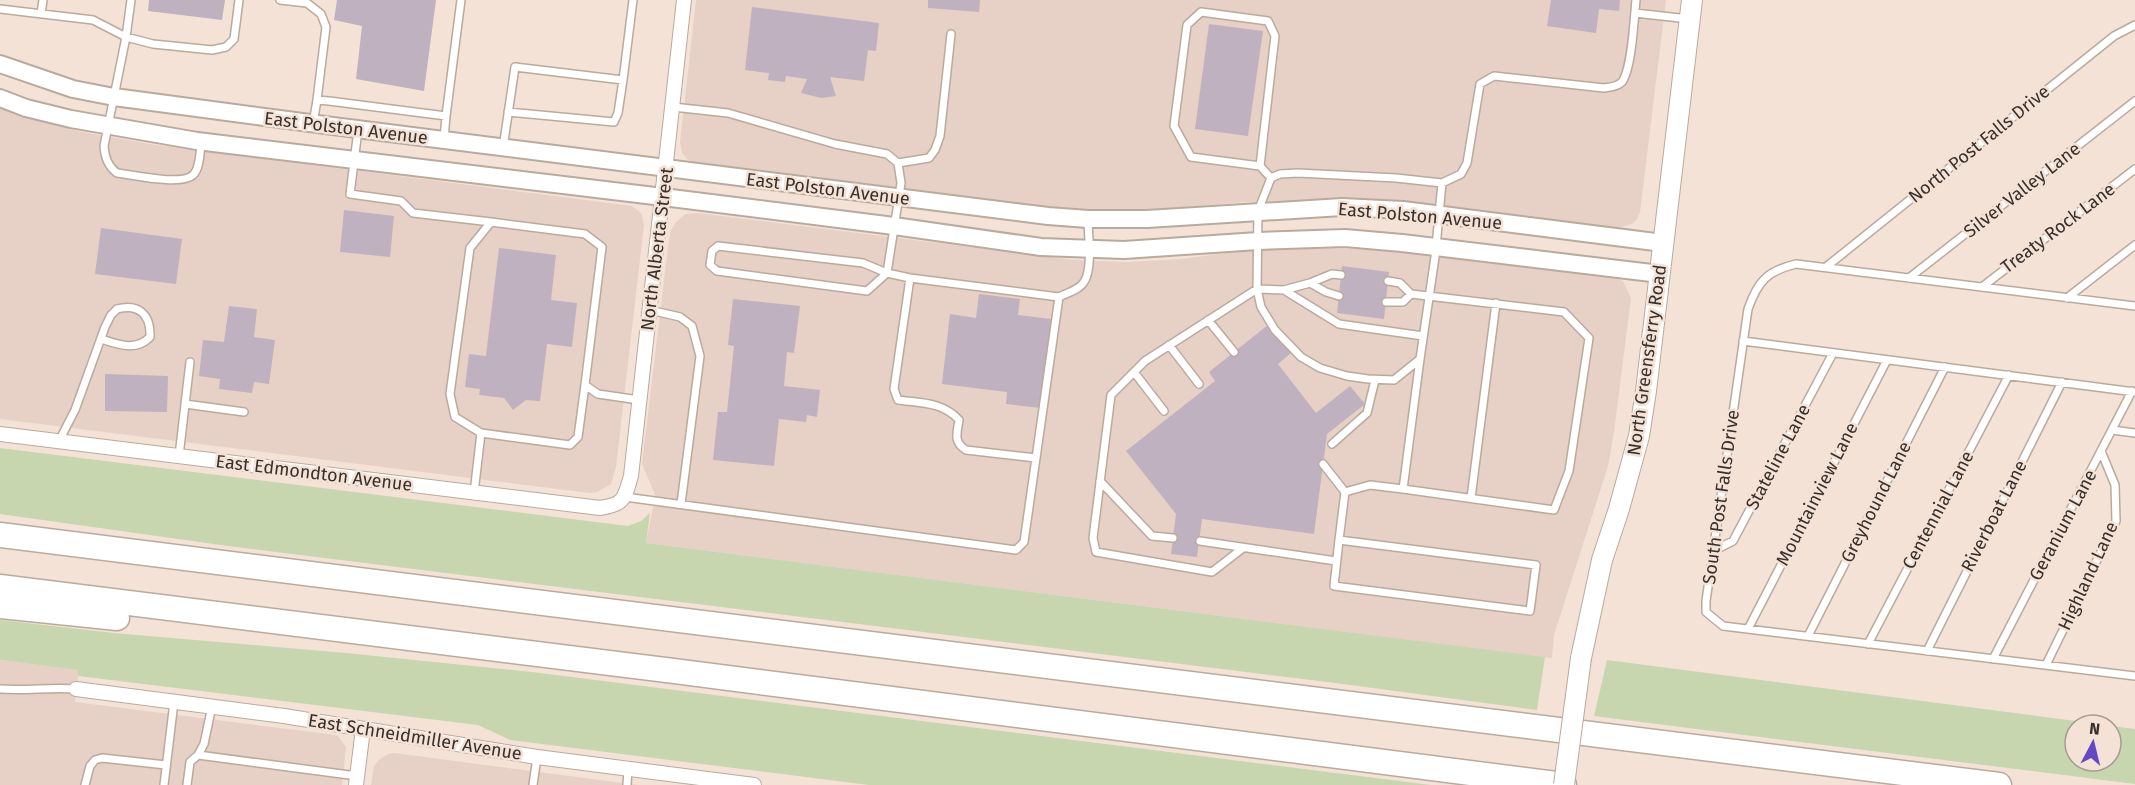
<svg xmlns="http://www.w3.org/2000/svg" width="2135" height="785" viewBox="0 0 2135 785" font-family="'Fira Sans',sans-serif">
<rect width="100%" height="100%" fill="#f4e2d6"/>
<!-- commercial -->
<path fill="#e7d0c6" d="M696 0H1666L1640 212 1637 219 1632 224 1618 228 1418 203 1378 201 1243 202 1141 211 1061 209 696 163 688 160 682 153 680 142Z
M0 108 32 119 82 132 156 145 632 206 641 213 644 225 616 467 611 484 597 492 590 493 0 419Z
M698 213 1075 260 1129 262 1182 259 1247 250 1300 248 1366 249 1417 252 1613 277 1623 281 1631 298 1614 432 1608 466 1554 635 1552 658 646 543 655 497 654 492 642 464 668 247 671 230 676 222 686 214Z
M0 660 79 670 75 702 328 734 338 736 346 747 342 785H0Z
M394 753 638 785H371L374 766 380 759 388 754Z"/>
<!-- green -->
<path fill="#c8d6af" d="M0 448 628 526 641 521 650 513 646 543 1545 657 1537 710 1343 684 228 546 0 514Z
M0 620 114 633 346 653 532 672 1431 785H869L510 740 478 725 78 676V670L0 660Z
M1607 660 2106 725H2075V761H2111V726L2135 729V784L1594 716Z"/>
<!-- building -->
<path fill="#bfb1bf" d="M149 0H225L222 20 148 11Z
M337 0H436L424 91 356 79 362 26 334 20Z
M928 0H980L979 12 928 8Z
M1551 0H1620L1619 11 1599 9 1596 33 1547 26Z
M752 7 879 23 876 51 868 50 864 81 830 77 836 96 821 98 801 93 807 79 786 76 785 82 768 80 769 73 745 70Z
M1209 24 1263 31 1248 136 1195 129Z
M344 210 394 216 390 257 340 252Z
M101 228 182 239 176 284 95 274Z
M499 248 556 255 551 300 577 303 572 347 547 344 540 401 526 400 513 410 504 398 479 395 480 389 465 387 469 354 486 356Z
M1342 266 1389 272 1384 319 1337 313Z
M979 294 1020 299 1018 315 1051 319 1041 408 1006 404 1007 392 942 384 950 314 976 318Z
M733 299 800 306 794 353 787 352 784 386 820 390 817 417 807 415 806 422 779 419 774 466 713 460 718 412H727L734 346 728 345Z
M229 306 257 309 254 337 275 340 269 384 254 382 252 393 219 389 220 379 199 376 203 340 224 342Z
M1268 325 1291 353 1278 364 1316 413 1350 386 1365 404 1327 434 1314 534 1202 519 1197 557 1171 554 1176 514 1126 451 1215 381 1209 372Z
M105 374 168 376 167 412 105 411Z"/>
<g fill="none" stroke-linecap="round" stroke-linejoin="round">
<defs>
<path id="service" d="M131 0 126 37 104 146C105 158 108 166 117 173 134 175 181 186 193 175 200 169 200 152 201 143
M280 0 307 3 321 14 326 27 317 100
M0 9 93 20 126 37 153 44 212 50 226 47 234 39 239 0
M1635 13 1689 19
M41 14 43 0
M673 107 728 113 835 144 887 154 898 163 901 183 887 273 910 278 1059 297C1067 293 1079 290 1084 282 1093 269 1088 235 1088 219
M508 112 614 122 618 113 623 80
M446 116 461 0
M313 124 317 100 329 101 446 116 444 139
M358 130 350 194 401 201 413 213 491 222
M503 148 515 67 623 80 633 0
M898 163 929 158 935 150 940 136 951 34
M1260 166 1191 157 1174 126 1187 25 1201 12 1268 21 1275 36 1260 166 1271 178
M1298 173 1396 178 1442 183 1435 257 1420 359 1394 380 1368 379 1347 376 1320 368 1301 357 1275 330 1261 307 1257 289 1258 211 1271 178 1280 174Z
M1442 183 1461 174 1467 163 1480 84 1494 76 1604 88C1610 87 1617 87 1622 82 1632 68 1634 19 1636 0
M718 246 863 263 887 273 867 291 717 271 710 265 712 251Z
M1826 267 2114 36 2135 25
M910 278 894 389 898 400C921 403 943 402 959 420 957 433 953 442 966 450L1036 458
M1909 278 2135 101
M1388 281 1400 283 1411 294 1564 312 1589 338 1569 471 1554 510 1403 489 1420 359
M1310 283 1326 292 1339 296
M1982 287 2135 169
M1284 290 1310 283 1332 274 1341 275
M2067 298 2135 245
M1386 302H1403L1411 294
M2135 306 1796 264C1767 271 1758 281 1748 309L1706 601V612L1723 626 2135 676
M650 310 680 317 692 326 700 356 681 504
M1208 320 1234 352
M1743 341 2135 392
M1169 345 1199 384
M1134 372 1164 411
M185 404 244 412
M2112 430 2135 433
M481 433 570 445 578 437 585 385
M59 441 75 410 105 327 111 315 117 309C139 303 151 315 150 337 136 352 117 344 101 339
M1332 444 1367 413 1375 380
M179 456 190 362
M1323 464 1345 492
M1100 481 1152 536 1173 538
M474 493 481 433 455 417 450 394 470 248 491 222 585 234 602 247 585 385 598 394 639 400
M625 497 1016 550 1024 542 1059 297
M1471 498 1496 303
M1339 540 1334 586 1530 611 1536 565 1339 540 1345 492 1370 485 1403 489
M1200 541 1336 561
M1243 548 1212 572 1096 552 1093 538 1111 395 1145 361 1257 289 1284 290 1339 324 1423 336
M1713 551 1733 541 1833 353
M1748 629 1887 360
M1808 636 1945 367
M1868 644 2009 375
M1927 651 2062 382
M1993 659 2132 391
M2046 665 2116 521 2115 485 2101 451
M0 689C26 691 51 687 76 689
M198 755 357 776
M85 785 90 766 95 760 102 758 166 765
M164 785 174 702
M187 785 190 762 198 755 204 744 212 706
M533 785 537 757
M627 785 628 769"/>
<path id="minor" d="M0 434 600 508C625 504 624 499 631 476L684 0
M76 689 284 716 537 757 754 785
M356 785 363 729"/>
<path id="tertiary" d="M0 64 73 89 114 97 325 125 1048 216 1088 219H1147L1342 207 1403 210 1663 243
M0 98 26 108 71 119 197 141 663 197 894 226 1041 247 1124 250 1258 241 1345 238 1402 243 1660 274"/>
<path id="secondary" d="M1581 658 1602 560 1619 509 1639 436 1646 391 1692 0"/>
<path id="motorway" d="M0 535 1999 785
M0 587C522 650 1042 719 1564 785
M0 606 117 618"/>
</defs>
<!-- service casing -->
<use href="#service" stroke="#baaa9e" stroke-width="10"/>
<!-- minor casing -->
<use href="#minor" stroke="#baaa9e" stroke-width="16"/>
<!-- tertiary casing -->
<use href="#tertiary" stroke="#baaa9e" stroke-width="20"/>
<!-- secondary casing -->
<use href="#secondary" stroke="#baaa9e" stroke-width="22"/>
<!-- motorway casing -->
<use href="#motorway" stroke="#baaa9e" stroke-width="27"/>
<!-- service -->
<use href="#service" stroke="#fff" stroke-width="7"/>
<!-- minor -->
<use href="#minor" stroke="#fff" stroke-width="14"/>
<!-- tertiary -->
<use href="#tertiary" stroke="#fff" stroke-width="16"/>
<!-- secondary -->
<use href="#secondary" stroke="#fff" stroke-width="20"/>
<!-- motorway -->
<use href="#motorway" stroke="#fff" stroke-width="24"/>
<defs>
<path id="secondary-bridge" d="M1564 785 1581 658"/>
</defs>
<!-- secondary-bridge casing -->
<use href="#secondary-bridge" stroke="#baaa9e" stroke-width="22" stroke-linecap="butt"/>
<!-- secondary-bridge -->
<use href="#secondary-bridge" stroke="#fff" stroke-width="20"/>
</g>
<g text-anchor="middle" stroke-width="5" stroke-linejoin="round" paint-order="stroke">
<!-- street labels -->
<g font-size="18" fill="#37302c" stroke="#f4e2d6">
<text transform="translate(346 128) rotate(7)" y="6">East Polston Avenue</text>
<text transform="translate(1979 144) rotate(-39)" y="6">North Post Falls Drive</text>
<text transform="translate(828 189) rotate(7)" y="6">East Polston Avenue</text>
<text transform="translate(2022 190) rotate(-38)" y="6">Silver Valley Lane</text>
<text transform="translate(1420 216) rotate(5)" y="6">East Polston Avenue</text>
<text transform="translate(2058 228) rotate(-37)" y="6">Treaty Rock Lane</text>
<text transform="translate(657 249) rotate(-83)" y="6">North Alberta Street</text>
<text transform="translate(1647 360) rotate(-82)" y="6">North Greensferry Road</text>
<text transform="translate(1778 457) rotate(-62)" y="6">Stateline Lane</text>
<text transform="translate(314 473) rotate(7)" y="6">East Edmondton Avenue</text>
<text transform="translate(1817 494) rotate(-63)" y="6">Mountainview Lane</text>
<text transform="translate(1721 497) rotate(-82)" y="6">South Post Falls Drive</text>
<text transform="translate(1876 502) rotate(-63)" y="6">Greyhound Lane</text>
<text transform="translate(1938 510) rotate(-62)" y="6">Centennial Lane</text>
<text transform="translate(1994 516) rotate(-63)" y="6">Riverboat Lane</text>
<text transform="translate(2063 525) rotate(-62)" y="6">Geranium Lane</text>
<text transform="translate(2088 576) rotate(-65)" y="6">Highland Lane</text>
<text transform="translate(415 737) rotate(9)" y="6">East Schneidmiller Avenue</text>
</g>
</g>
<!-- north arrow -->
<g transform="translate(2093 743) rotate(7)"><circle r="28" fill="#f4e2d6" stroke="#a89b92" stroke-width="1.5"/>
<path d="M0-4.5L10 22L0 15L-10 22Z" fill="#6649c2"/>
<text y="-9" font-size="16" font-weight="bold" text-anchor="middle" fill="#37302c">N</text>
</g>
</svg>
